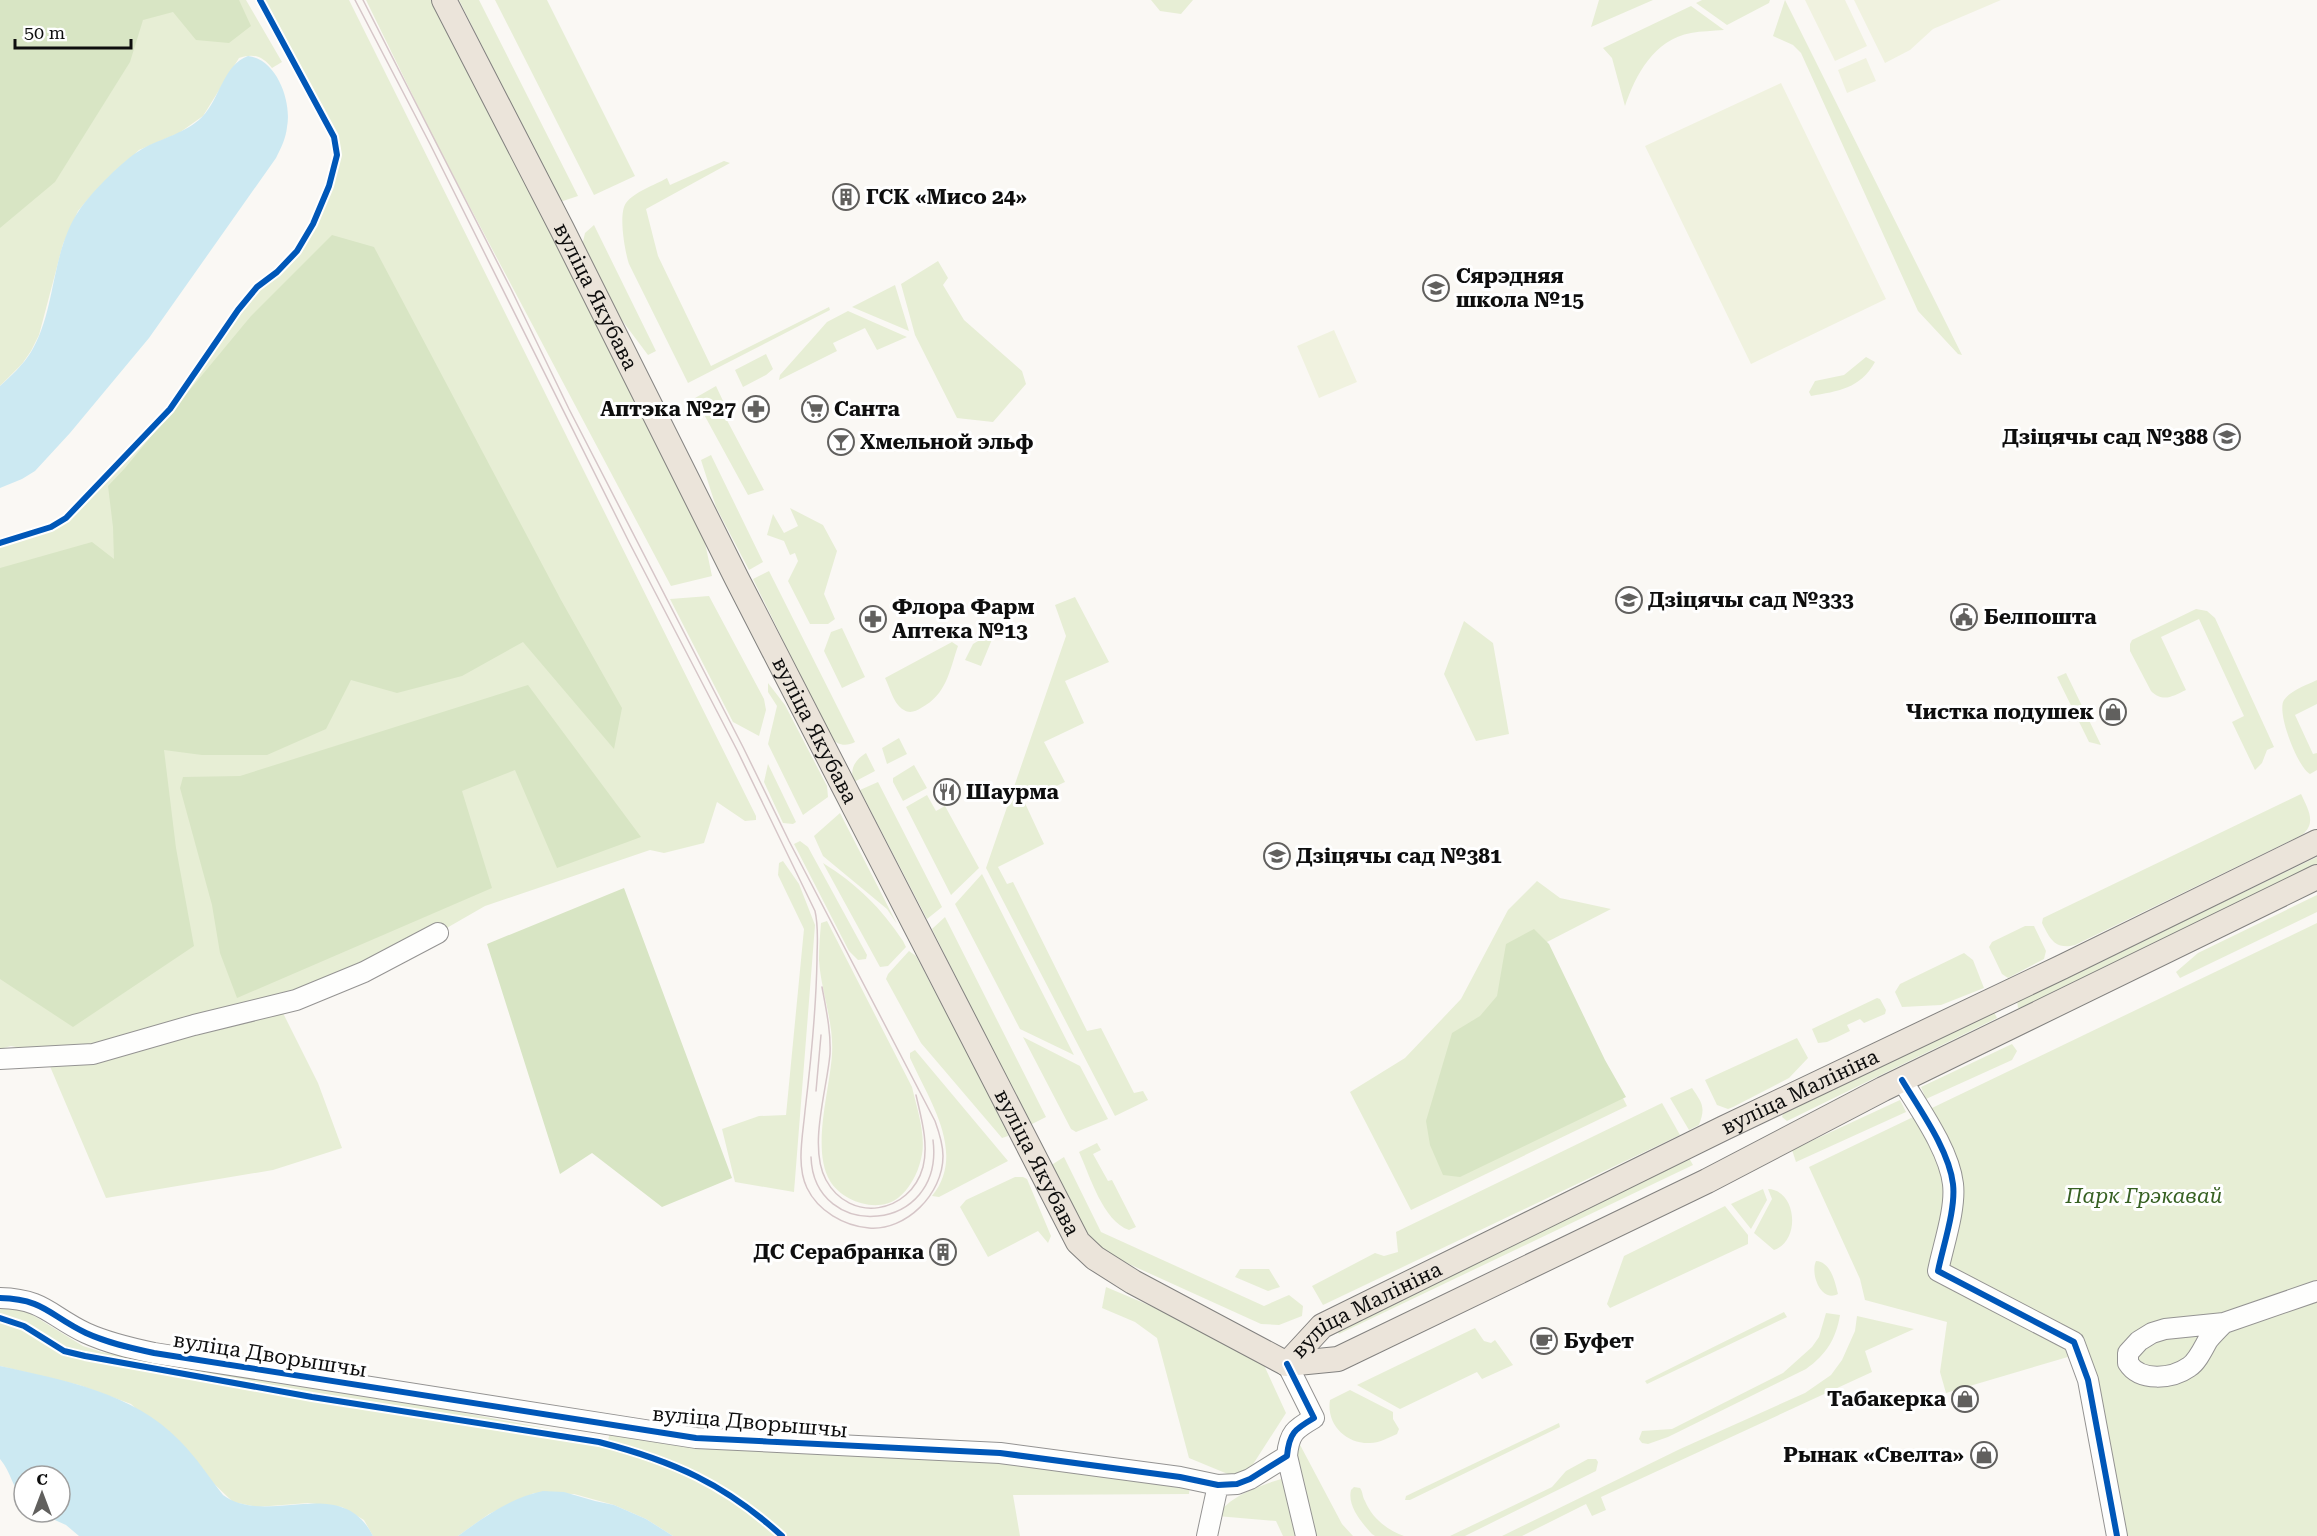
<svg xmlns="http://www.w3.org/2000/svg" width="2317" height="1536" viewBox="0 0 2317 1536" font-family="'Roboto Serif',serif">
<rect width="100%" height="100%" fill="#faf8f4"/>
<!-- green -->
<path fill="#e7eed5" d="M0 0H246L282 62 272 68C262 56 254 53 239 58L203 116 179 133 139 150 89 198 78 211 63 244 39 335 31 351 22 364 0 386Z
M260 0H349L756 816V820L745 821 717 802 704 843 664 853 650 850 485 906 438 933 282 1011 318 1083 342 1148 273 1170 106 1198 46 1057 56 1055 11 1046 0 1049V543L51 527 66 518 170 409 238 310 257 287 277 272 297 250 313 224 329 186 337 155 334 136Z
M366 0H433L701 524 712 576 671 586 437 145Z
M459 0H479L578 196 560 202Z
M495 0H547L635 176 594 195Z
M1151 0H1193L1181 14 1160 11Z
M1599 0H1653L1591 27Z
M1702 0H1770L1769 3 1727 25 1696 3Z
M1785 0 1962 355 1958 354 1918 311 1801 53 1793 45 1773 36Z
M1691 6 1724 30C1713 31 1701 31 1691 33 1654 40 1636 74 1625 106L1612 58 1603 48Z
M724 161 730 163 646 209 658 256 711 366 829 307 830 310 688 383 629 264C625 252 618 214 626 203 634 192 655 185 667 178L670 185Z
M594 225 656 351 648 355 621 319 582 246 585 233Z
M938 261 948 278 943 285 964 320 1022 371 1026 384 993 422 957 418 915 335 901 284Z
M895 285 909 331 852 307Z
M848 311 907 337 877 350 865 328 833 343 837 351 779 380 780 375 827 322Z
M766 354 773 369 766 375 743 387 735 370Z
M1866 357 1875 362C1860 389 1838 391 1811 396L1809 392 1815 381 1844 375Z
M716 386 724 403 721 409 764 490 748 495 695 398Z
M711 455 763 562 749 570 716 507 701 460Z
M790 508 823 525 837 551 824 594 835 619 828 624H810L788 581 798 561 795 553 790 555 784 541 767 535 773 514 784 533 798 526Z
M769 571 855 742C846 747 837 745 831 738L753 579Z
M709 596 764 699 766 710 759 736 733 722 670 599Z
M1075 597 1109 662 1065 681 1084 723 1044 742 1065 782 1024 801 1044 844 998 867 1007 884 1013 882 1087 1031 1101 1028 1134 1093 1143 1091 1148 1100 1115 1116 986 868 1066 636 1055 605Z
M2196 609 2207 611 2215 618 2274 747 2267 750 2262 763 2255 770 2232 722 2244 716 2199 619 2161 637 2186 690C2173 696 2163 703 2151 691L2130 651V644L2132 640Z
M1464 621 1493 643 1509 734 1476 741 1444 674Z
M842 628 865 677 842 688 824 651 831 632Z
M1000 628H1006L1008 630V637L995 632 981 666 965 660 973 644Z
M952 642 958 646C949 672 947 694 921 708 916 711 910 714 904 710 894 705 890 688 885 678Z
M2066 673 2101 745 2089 742 2057 677Z
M2317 680V704L2295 715 2313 754 2317 753V770L2310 774C2298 768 2276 712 2284 700 2291 690 2307 685 2317 680Z
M768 683 785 705 827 786 828 797 803 815 768 744 777 706 768 692Z
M899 738 907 754 887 764 882 748Z
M866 753 875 771 854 782C849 769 855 760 866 753Z
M768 764 796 822 793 824 783 823 764 782Z
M914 765 927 788 903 801 893 782V778Z
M878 782 942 907 927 919 860 790Z
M2301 794C2308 809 2317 823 2302 835L2075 945C2055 950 2050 939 2042 923L2043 918Z
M927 795 936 811 945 806 979 868 951 895 906 807Z
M840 813 897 924 887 909 823 856 814 836Z
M800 841 808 847 867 955 866 959 858 960 849 951 794 844Z
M2317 857V864L2020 1008H2018L2017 1001Z
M783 861 799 884 815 925 794 1192 735 1182 722 1129 759 1116 786 1115 804 929 778 875 779 863Z
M823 863C858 885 881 908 903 941L906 947 888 966 880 967Z
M982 874 1074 1055 1020 1029 955 904Z
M1537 881 1560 898 1611 909 1545 943 1627 1106 1411 1210 1350 1092 1405 1058 1461 999 1508 910Z
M2317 895V912L2180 978 2176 972 2198 953Z
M945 917 1046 1117 1030 1125 932 929Z
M827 921 912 1087C917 1109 927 1137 921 1159 918 1173 909 1190 898 1198 877 1214 842 1201 830 1181 811 1149 830 1090 832 1054 834 1022 821 992 819 960 819 948 820 935 821 923Z
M2317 923V1536H2119L2078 1354 1946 1393 1940 1372 1947 1322 1865 1300 1860 1279 1809 1167Z
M2025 926H2034L2046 951 2044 959 2008 978 2002 974 1989 947 1992 942Z
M909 951 916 956 1006 1126 1008 1136 1002 1138 921 1043 886 979 888 974Z
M1964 953 1973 960 1984 988 1941 1005 1902 1007 1895 992 1900 984Z
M1877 998 1880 999 1886 1010 1885 1014 1864 1023 1860 1019 1847 1025 1850 1031 1827 1042 1818 1043 1812 1029Z
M1994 1012 1997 1018 1787 1121 1782 1117 1783 1114Z
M1023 1037 1080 1066 1108 1119 1076 1132 1071 1129Z
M1797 1038 1808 1058 1789 1078 1733 1107 1728 1109 1717 1105 1705 1080Z
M2012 1044 2017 1051 2012 1060 1926 1099 1921 1087Z
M915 1050 1008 1161 939 1197 932 1196C967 1153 929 1100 910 1058V1053Z
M1692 1088C1702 1103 1706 1107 1699 1125L1689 1130 1670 1098Z
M1900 1100 1906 1112 1796 1162 1792 1150Z
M1662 1103 1680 1135 1323 1305 1312 1286 1375 1253 1384 1256 1398 1252 1396 1232Z
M1097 1143 1101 1150 1093 1154 1108 1181 1112 1180 1136 1227 1129 1230C1103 1221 1090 1176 1079 1152Z
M1064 1157 1101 1232 1264 1306 1289 1295 1303 1306 1302 1316 1279 1325 1261 1324 1109 1255 1088 1241 1050 1170 1053 1164Z
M1689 1158 1693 1165 1339 1334 1336 1328Z
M1015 1177H1023L1027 1179 1051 1236 1048 1243 1038 1231 988 1257 960 1207 966 1200Z
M1763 1189 1767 1200 1751 1229 1731 1204Z
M1768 1189C1797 1190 1801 1241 1774 1250L1754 1233 1772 1199Z
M1725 1206 1748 1235V1244L1610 1308 1607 1304 1624 1256Z
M1816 1261C1831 1262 1835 1282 1838 1294 1821 1303 1810 1274 1816 1261Z
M1240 1269H1269L1280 1287 1268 1291 1235 1277Z
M1106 1287 1236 1342 1263 1363 1286 1413 1250 1469 1235 1477 1189 1458 1157 1338 1135 1322 1102 1308Z
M0 1304 26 1311 83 1346 102 1352 205 1369 286 1379 608 1440 611 1430 1000 1457 1190 1484 1189 1494 1013 1495 1020 1536H673L646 1519 614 1505 574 1494 534 1493 489 1514 458 1536H373L364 1520 342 1507 308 1503 257 1507 233 1502 131 1404 79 1385 0 1366Z
M1784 1312 1787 1317 1647 1384 1645 1381Z
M1826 1313 1840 1315C1836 1339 1826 1355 1806 1369L1668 1437 1648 1444 1642 1443 1639 1439 1642 1431 1672 1429 1783 1373 1812 1347 1819 1337Z
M1857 1316 1914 1329 1865 1351 1872 1372 1601 1497 1606 1510 1592 1516 1586 1504 1522 1536H1502L1680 1449 1805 1393 1831 1375 1842 1360 1855 1331Z
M1475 1328 1484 1341 1491 1343 1495 1340 1513 1365 1482 1379 1477 1372 1400 1409 1357 1385Z
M1350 1390 1393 1412V1419L1399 1429 1397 1434C1388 1438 1379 1443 1370 1443 1345 1444 1326 1423 1330 1400Z
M1559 1423 1560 1427 1410 1500H1405L1406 1496Z
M1298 1441 1342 1524 1353 1536H1313L1299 1480 1295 1445Z
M1588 1459H1596L1598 1462 1596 1471 1465 1536H1450L1552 1487 1566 1471Z
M1281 1479C1298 1494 1288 1517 1296 1536H1283L1276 1521 1217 1516C1229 1496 1259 1486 1281 1479Z
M1354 1487 1360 1488C1363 1492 1362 1496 1365 1501 1372 1518 1387 1530 1404 1536H1375L1372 1534C1362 1523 1347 1506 1351 1490Z"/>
<!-- forest -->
<path fill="#d8e5c4" d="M0 0H239L251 26 229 43 196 40 173 12 143 20 130 62 55 182 0 228Z
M332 235 374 247 561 600 622 708 614 749 523 642 462 676 397 693 351 680 326 729 267 755H202L164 750 176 848 194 946 73 1027 0 979V568L92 542 114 559 113 527 108 486 125 468 251 316Z
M528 685 641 837 557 868 515 770 462 791 492 888 237 998 220 953 212 905 180 788 183 777 240 776Z
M624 888 732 1178 662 1207 592 1153 560 1174 487 944Z
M1534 929 1549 944 1605 1060 1626 1097 1460 1177 1443 1175 1430 1145 1426 1121 1452 1033 1480 1016 1497 996 1506 944Z"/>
<!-- pitch -->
<path fill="#f0f2df" d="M1805 0H1845L1867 46 1835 61Z
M1854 0H2001L1933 29 1910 50 1885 63Z
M1866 58 1876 81 1847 93 1838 70Z
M1781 83 1886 299 1751 364 1645 146Z
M1334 330 1357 382 1319 398 1297 346Z"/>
<!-- water -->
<path fill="#cce9f2" d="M248 56C277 59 292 102 287 127 286 138 281 148 276 158L149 338 70 433 35 471 22 479 0 488V386C11 376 23 365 31 352 57 309 50 252 80 209 92 192 124 159 142 149 162 138 186 133 202 117 220 99 223 65 248 56Z
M0 1366C63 1380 133 1392 180 1441 196 1457 209 1477 223 1495 268 1528 341 1472 373 1536H79L66 1525 37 1512H60V1476H24V1501C13 1489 11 1472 0 1459Z
M543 1491 564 1492 595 1501 614 1505 646 1519 673 1536H458C484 1517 512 1497 543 1491Z"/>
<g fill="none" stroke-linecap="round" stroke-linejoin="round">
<defs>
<path id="minor" d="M0 1059 93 1054 194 1025 296 1000 364 972 438 933
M1902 1080C1920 1110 1949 1150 1953 1184 1956 1209 1943 1246 1938 1271L2074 1342 2088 1380 2117 1536
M0 1298C44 1299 50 1316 86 1333 108 1343 130 1348 154 1353L696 1438 1000 1453 1180 1477 1218 1485 1237 1484 1250 1479 1287 1456C1289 1433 1295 1429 1314 1418L1287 1364
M2224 1323C2219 1328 2213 1334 2208 1340 2203 1349 2197 1362 2189 1367 2172 1379 2140 1382 2128 1363V1353L2139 1341 2152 1333 2165 1329 2224 1323 2317 1291
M1287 1456 1306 1536
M1207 1536 1218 1485"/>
<g id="major">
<path id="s1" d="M444 0 562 229 737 579 1078 1242 1095 1258 1133 1282 1287 1364"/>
<path id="s2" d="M1287 1364 1322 1326 1724 1128 2062 967 2317 842"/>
<path d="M1287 1364 1338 1359 1707 1181 1883 1089 2317 877"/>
</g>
</defs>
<!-- minor casing -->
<use href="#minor" stroke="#949392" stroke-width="22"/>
<!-- major casing -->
<use href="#major" stroke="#82817f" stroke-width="26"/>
<!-- minor -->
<use href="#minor" stroke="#fefefd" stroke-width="20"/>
<!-- major -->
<use href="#major" stroke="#ebe4da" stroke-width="24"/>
<!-- tram -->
<path stroke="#d6c6c8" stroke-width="1.5" d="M355 0 430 144 629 542 737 750 815 911C819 928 817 943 817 960 816 1011 811 1061 805 1111 803 1134 796 1166 807 1188 818 1211 844 1226 869 1228 906 1231 943 1194 943 1156 943 1144 939 1132 935 1121L789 841 743 747 569 409 511 289 363 0
M822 987C826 1009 831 1031 830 1054 827 1090 808 1147 826 1180 850 1224 910 1214 923 1167 929 1144 921 1117 916 1095
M816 1091 821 1035
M811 1157C814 1243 945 1234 933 1140"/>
<defs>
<path id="cycleway" d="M0 543 51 527 66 518 170 409 238 310 257 287 277 272 297 251 313 224 329 186 337 155 334 137 260 0
M1902 1080C1920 1110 1949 1150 1953 1184 1956 1209 1943 1246 1938 1271L2074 1342 2088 1380 2117 1536
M0 1298C44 1299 50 1316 86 1333 108 1343 130 1348 154 1353L696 1438 1000 1453 1180 1477 1218 1485 1237 1484 1250 1479 1287 1456C1289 1433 1295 1429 1314 1418L1287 1364
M0 1318 24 1326 64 1351 85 1356 312 1397 599 1442C673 1461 725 1484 782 1536"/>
</defs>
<!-- cycleway casing -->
<use href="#cycleway" stroke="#fff" stroke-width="10"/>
<!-- cycleway -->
<use href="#cycleway" stroke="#0057b8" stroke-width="6"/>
</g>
<!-- icons -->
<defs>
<symbol id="building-ring" viewBox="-11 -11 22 22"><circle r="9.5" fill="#fff" stroke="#61605e" stroke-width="1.5"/><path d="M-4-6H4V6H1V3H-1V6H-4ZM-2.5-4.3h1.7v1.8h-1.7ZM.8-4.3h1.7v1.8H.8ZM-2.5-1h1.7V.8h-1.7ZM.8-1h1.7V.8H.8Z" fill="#61605e"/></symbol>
<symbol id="school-ring" viewBox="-11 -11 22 22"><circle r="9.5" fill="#fff" stroke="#61605e" stroke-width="1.5"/><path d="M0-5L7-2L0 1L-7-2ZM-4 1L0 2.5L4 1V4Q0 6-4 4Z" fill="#61605e"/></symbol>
<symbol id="pharmacy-ring" viewBox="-11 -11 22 22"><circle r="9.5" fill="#fff" stroke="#61605e" stroke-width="1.5"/><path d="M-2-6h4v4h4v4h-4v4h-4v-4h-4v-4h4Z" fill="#61605e"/></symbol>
<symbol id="supermarket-ring" viewBox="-11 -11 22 22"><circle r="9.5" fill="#fff" stroke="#61605e" stroke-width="1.5"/><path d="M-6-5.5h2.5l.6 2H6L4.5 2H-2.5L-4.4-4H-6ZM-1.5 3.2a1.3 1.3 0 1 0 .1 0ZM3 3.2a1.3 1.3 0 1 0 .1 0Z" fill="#61605e"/></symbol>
<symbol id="bar-ring" viewBox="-11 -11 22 22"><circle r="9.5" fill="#fff" stroke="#61605e" stroke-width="1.5"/><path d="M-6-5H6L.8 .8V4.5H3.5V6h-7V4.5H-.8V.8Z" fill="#61605e"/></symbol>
<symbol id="civic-ring" viewBox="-11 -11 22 22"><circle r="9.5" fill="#fff" stroke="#61605e" stroke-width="1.5"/><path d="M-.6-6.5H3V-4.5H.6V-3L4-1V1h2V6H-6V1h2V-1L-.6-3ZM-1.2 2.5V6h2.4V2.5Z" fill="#61605e"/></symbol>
<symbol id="shop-ring" viewBox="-11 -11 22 22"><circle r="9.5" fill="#fff" stroke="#61605e" stroke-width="1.5"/><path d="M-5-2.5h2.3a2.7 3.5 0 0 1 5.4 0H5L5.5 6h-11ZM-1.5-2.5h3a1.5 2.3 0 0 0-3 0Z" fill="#61605e"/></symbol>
<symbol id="restaurant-ring" viewBox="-11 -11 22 22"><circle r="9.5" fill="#fff" stroke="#61605e" stroke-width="1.5"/><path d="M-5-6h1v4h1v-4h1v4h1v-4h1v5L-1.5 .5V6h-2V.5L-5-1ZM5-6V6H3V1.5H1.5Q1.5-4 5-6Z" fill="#61605e"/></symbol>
<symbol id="cafe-ring" viewBox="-11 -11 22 22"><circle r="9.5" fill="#fff" stroke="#61605e" stroke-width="1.5"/><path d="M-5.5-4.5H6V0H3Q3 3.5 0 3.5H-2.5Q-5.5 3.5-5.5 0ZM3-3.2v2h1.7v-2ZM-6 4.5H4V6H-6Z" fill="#61605e"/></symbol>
</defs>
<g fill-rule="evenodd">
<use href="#building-ring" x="831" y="182" width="30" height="30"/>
<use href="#school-ring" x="1421" y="273" width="30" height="30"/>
<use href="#pharmacy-ring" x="741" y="394" width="30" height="30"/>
<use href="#supermarket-ring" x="800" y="394" width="30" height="30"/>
<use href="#school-ring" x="2212" y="422" width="30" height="30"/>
<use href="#bar-ring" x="826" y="427" width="30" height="30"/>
<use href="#school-ring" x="1614" y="585" width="30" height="30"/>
<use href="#civic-ring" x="1949" y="602" width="30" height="30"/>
<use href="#pharmacy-ring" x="858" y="604" width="30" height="30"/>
<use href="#shop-ring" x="2098" y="697" width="30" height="30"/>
<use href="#restaurant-ring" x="932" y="777" width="30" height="30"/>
<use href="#school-ring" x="1262" y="841" width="30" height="30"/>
<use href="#building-ring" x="928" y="1237" width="30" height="30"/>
<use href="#cafe-ring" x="1529" y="1326" width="30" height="30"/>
<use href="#shop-ring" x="1950" y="1384" width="30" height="30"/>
<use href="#shop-ring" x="1969" y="1440" width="30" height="30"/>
</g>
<g text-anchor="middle" stroke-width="6" stroke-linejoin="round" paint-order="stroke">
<!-- poi labels -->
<g font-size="21" font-weight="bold" fill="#0e0e0e" stroke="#fff" text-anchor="start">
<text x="866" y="204">ГСК «Мисо 24»</text>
<text x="1456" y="283">Сярэдняя<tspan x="1456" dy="24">школа №15</tspan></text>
<text x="736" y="416" text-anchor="end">Аптэка №27</text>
<text x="834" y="416">Санта</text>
<text x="2208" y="444" text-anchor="end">Дзіцячы сад №388</text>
<text x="860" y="449">Хмельной эльф</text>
<text x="1648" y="607">Дзіцячы сад №333</text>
<text x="892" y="614">Флора Фарм<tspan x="892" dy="24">Аптека №13</tspan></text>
<text x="1984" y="624">Белпошта</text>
<text x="2094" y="719" text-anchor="end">Чистка подушек</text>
<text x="966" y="799">Шаурма</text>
<text x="1296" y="863">Дзіцячы сад №381</text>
<text x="924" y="1259" text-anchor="end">ДС Серабранка</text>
<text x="1564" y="1348">Буфет</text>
<text x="1946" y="1406" text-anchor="end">Табакерка</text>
<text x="1964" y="1462" text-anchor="end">Рынак «Свелта»</text>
</g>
<!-- street labels -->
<g font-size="21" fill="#0e0e0e" stroke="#fff">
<text dy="7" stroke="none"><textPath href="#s1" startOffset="333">вуліца Якубава</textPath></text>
<text dy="7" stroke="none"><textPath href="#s1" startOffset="819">вуліца Якубава</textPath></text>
<text dy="7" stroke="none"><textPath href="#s2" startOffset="584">вуліца Малініна</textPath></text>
<text dy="7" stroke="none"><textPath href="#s1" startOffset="1305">вуліца Якубава</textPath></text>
<text dy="7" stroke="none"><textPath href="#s2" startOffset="98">вуліца Малініна</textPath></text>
<text transform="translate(270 1355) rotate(9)" y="7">вуліца Дворышчы</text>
<text transform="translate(750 1422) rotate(5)" y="7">вуліца Дворышчы</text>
</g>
<!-- park labels -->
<g font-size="21" font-style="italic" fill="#376123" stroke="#fff">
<text x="2144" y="1203">Парк Грэкавай</text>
</g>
</g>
<!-- north arrow -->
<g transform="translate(42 1494)"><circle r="28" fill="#ffffff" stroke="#9f9f9f" stroke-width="1.5"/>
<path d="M0-4.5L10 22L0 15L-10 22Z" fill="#61605e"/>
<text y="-9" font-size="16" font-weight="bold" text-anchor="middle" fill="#0e0e0e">С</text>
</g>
<!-- scale -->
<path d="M15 39v9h116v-9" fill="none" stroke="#0e0e0e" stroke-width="3"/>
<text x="24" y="39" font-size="18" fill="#0e0e0e" stroke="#ffffff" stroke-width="4.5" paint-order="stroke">50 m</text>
</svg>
